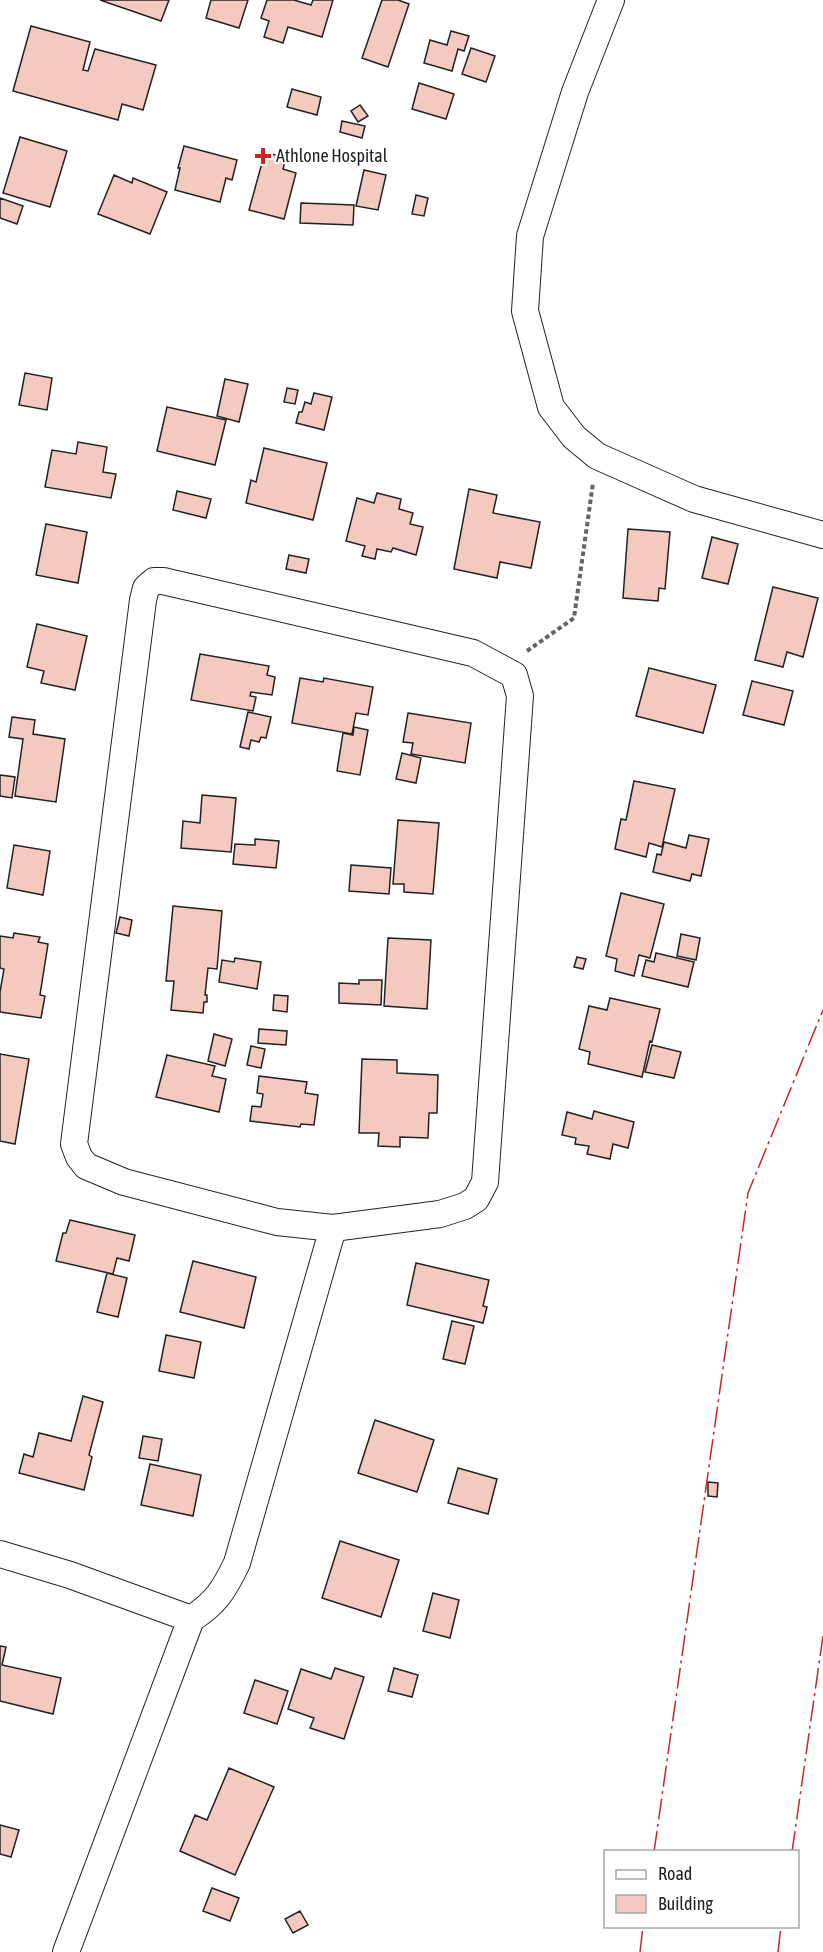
<svg xmlns="http://www.w3.org/2000/svg" width="823" height="1952" viewBox="0 0 823 1952" font-family="'Asap Condensed',sans-serif">
<rect width="100%" height="100%" fill="#fff"/>
<!-- building -->
<path fill="#f3c9c0" stroke="#222" stroke-width="1.5" d="M100 0H169L161 21Z
M211 0H248L239 28 206 18Z
M267 0H294L311 5 313 0H333L322 37 288 27 283 43 264 37 269 21 261 18Z
M382 0H398L409 4 388 67 362 58Z
M31 26 90 42 83 70 88 71 95 49 156 65 143 110 122 104 118 120 13 91Z
M451 31 469 36 464 51 458 49 452 71 424 63 430 40 447 45Z
M471 48 495 56 486 82 462 74Z
M419 83 454 94 446 119 412 109Z
M292 89 321 97 317 115 287 107Z
M360 105 368 116 358 122 351 111Z
M342 121 365 126 362 138 340 132Z
M20 137 67 151 50 207 3 193Z
M184 146 237 160 232 180 226 178 220 202 175 190 180 168H178Z
M265 152 286 158 283 169 296 173 284 219 249 210Z
M364 170 386 175 378 210 356 206Z
M114 175 132 183 133 178 167 192 150 234 98 214Z
M416 195 428 198 424 216 412 214Z
M0 198 23 206 17 224 0 218Z
M301 203 354 205 353 225 300 223Z
M25 373 52 378 47 410 19 405Z
M225 379 248 384 239 422 217 416Z
M287 388 298 390 295 404 284 402Z
M314 393 332 397 324 430 296 423 299 412H302L305 402 311 404Z
M167 407 226 420 215 465 157 451Z
M78 442 107 447 103 472 116 474 111 498 45 487 52 450 76 454Z
M264 448 327 463 313 520 246 503 251 480 256 482Z
M469 489 497 495 493 513 540 522 531 568 500 562 497 578 454 569Z
M177 491 211 499 206 518 173 510Z
M377 493 401 499 399 509 413 513 410 524 423 527 416 555 393 548 391 552 377 549 375 559 362 556 365 546 346 541 357 498 374 503Z
M46 524 87 532 78 583 36 575Z
M628 529 670 532 665 589 659 588 658 601 623 598Z
M712 537 738 544 728 584 702 578Z
M289 555 309 559 306 573 286 569Z
M773 587 818 598 803 657 787 652 783 667 755 660Z
M37 624 87 636 75 690 41 683 44 671 27 667Z
M200 654 269 666 267 675 275 677 272 695 251 692 250 696 256 697 253 711 191 700Z
M649 668 716 685 703 733 636 716Z
M300 678 323 682 324 678 373 687 368 715 356 713 352 734 292 723Z
M752 681 793 691 784 725 743 715Z
M248 712 271 717 266 738 261 737 259 742 251 740 249 749 240 747Z
M408 713 471 723 465 763 411 754 413 743 403 742Z
M12 717 35 720 33 734 65 739 56 802 15 796 23 739 9 737Z
M354 727 368 730 360 775 337 771 343 733 353 735Z
M402 753 421 758 416 783 396 779Z
M0 775 15 777 12 798 0 796Z
M634 781 675 789 662 847 649 843 646 857 615 849 621 819 626 820Z
M202 795 236 798 231 852 181 848 183 821 200 823Z
M398 820 439 823 433 894 404 892V884H393Z
M689 835 709 839 701 876 692 874 690 881 653 872 657 854 661 855 664 842 686 848Z
M255 839 279 841 276 868 233 864 235 844 255 845Z
M14 845 50 851 43 895 7 888Z
M351 865 391 868 389 894 349 891Z
M621 893 664 904 650 958 639 955 634 976 615 971 617 959 606 956Z
M173 906 222 911 217 969 208 968 205 995H207V1002H204L203 1013 171 1010 174 981H166Z
M120 917 132 920 129 936 116 933Z
M14 933 40 937 38 942 48 944 40 995 45 996 41 1018 0 1012V992L4 969 0 968V936L13 938Z
M681 934 700 938 696 960 677 956Z
M388 938 431 940 427 1009 384 1006Z
M656 953 694 962 688 987 642 976 646 960 654 962Z
M577 957 586 959 583 969 574 967Z
M235 958 261 962 257 989 219 982 222 960 234 962Z
M359 980H382L381 1005 339 1003V983L359 984Z
M274 995 288 996 287 1012 273 1010Z
M610 998 660 1009 652 1042 650 1041 642 1077 588 1064 590 1052 579 1049 589 1006 607 1010Z
M259 1029 287 1031 286 1045 258 1043Z
M214 1034 232 1039 225 1066 208 1061Z
M652 1045 681 1052 674 1078 645 1072Z
M251 1046 265 1049 261 1068 247 1065Z
M0 1054 29 1059 15 1144 0 1141Z
M167 1055 215 1066 212 1076 226 1079 219 1112 156 1097Z
M362 1059 397 1060V1073L438 1075 437 1113H429L428 1138 400 1137V1147L378 1146 379 1133H359Z
M259 1076 307 1082 305 1093 318 1095 314 1125 301 1124 300 1127 250 1121 252 1106 261 1107 263 1094 257 1093Z
M594 1111 634 1122 628 1148 613 1144 610 1159 587 1154 589 1146 575 1144 576 1138 562 1135 567 1112 592 1119Z
M70 1220 135 1235 129 1261 117 1258 113 1274 56 1261 63 1233H66Z
M193 1261 256 1277 244 1328 180 1312Z
M416 1263 489 1280 483 1306 487 1307 483 1323 407 1305Z
M107 1273 127 1278 118 1317 97 1312Z
M452 1321 474 1326 465 1364 443 1359Z
M166 1335 201 1342 194 1378 159 1371Z
M83 1396 103 1402 89 1455 92 1457 84 1490 19 1473 24 1454 33 1457 39 1433 71 1441Z
M375 1420 434 1440 417 1492 358 1473Z
M143 1436 162 1439 158 1461 139 1458Z
M150 1464 201 1475 193 1516 141 1505Z
M458 1468 497 1479 488 1514 448 1503Z
M708 1482 718 1483 717 1497 708 1496Z
M340 1541 399 1560 381 1617 322 1598Z
M433 1593 459 1600 450 1638 423 1631Z
M0 1646 6 1647 2 1665 61 1678 53 1714 0 1701Z
M335 1668 364 1677 344 1739 310 1728 314 1718 288 1709 301 1669 331 1679Z
M394 1668 418 1675 412 1697 388 1691Z
M255 1680 288 1691 277 1724 244 1713Z
M229 1768 274 1787 235 1875 180 1851 195 1815 207 1820Z
M0 1825 19 1830 11 1857 0 1854Z
M212 1888 239 1898 230 1921 203 1911Z
M300 1911 308 1925 293 1933 285 1919Z"/>
<g fill="none" stroke-linecap="round" stroke-linejoin="round">
<defs>
<path id="minor" d="M611 0 575 92 530 236 525 311 551 407 574 437 597 456 694 499 823 535
M154 581H163L473 653 514 675 520 696 485 1182 476 1199 465 1206 440 1214 333 1228 277 1222 124 1182 86 1166 79 1157 74 1144 143 600 146 588Z
M0 1554 70 1575 191 1619
M66 1952 191 1619C216 1603 224 1590 237 1563L333 1228"/>
</defs>
<!-- minor casing -->
<use href="#minor" stroke="#222" stroke-width="28"/>
<!-- path -->
<path stroke="#646464" stroke-width="4" stroke-dasharray="4.5 3" stroke-linecap="butt" d="M527 651 574 618 593 483"/>
<!-- minor -->
<use href="#minor" stroke="#fff" stroke-width="26"/>
<!-- power -->
<path stroke="#c62828" stroke-width="1.5" stroke-dasharray="21 4.5 3 4.5" stroke-linecap="butt" d="M654 1852 748 1193 823 1010
M792 1852 823 1636
M640 1952 643 1926
M778 1952 781 1926"/>
</g>
<!-- markers -->
<path fill="#c62828" stroke="#fff" stroke-width="2" d="M260 147h6v6h6v6h-6v6h-6v-6h-6v-6h6z"/>
<g text-anchor="middle" stroke-width="4.5" stroke-linejoin="round" paint-order="stroke">
<!-- poi labels -->
<g font-size="18" fill="#222" stroke="#fff" text-anchor="start">
<text x="276" y="162">Athlone Hospital</text>
</g>
</g>
<!-- legend -->
<rect x="604" y="1850" width="195" height="78" fill="#ffffff" stroke="#a7a7a7" stroke-width="1.5"/>
<rect x="616" y="1870" width="30" height="9" fill="#ffffff" stroke="#a7a7a7" stroke-width="1.5"/>
<text x="658" y="1880" font-size="18" fill="#222222">Road</text>
<rect x="616" y="1895" width="30" height="18" fill="#f3c9c0" stroke="#a7a7a7" stroke-width="1.5"/>
<text x="658" y="1910" font-size="18" fill="#222222">Building</text>
</svg>
